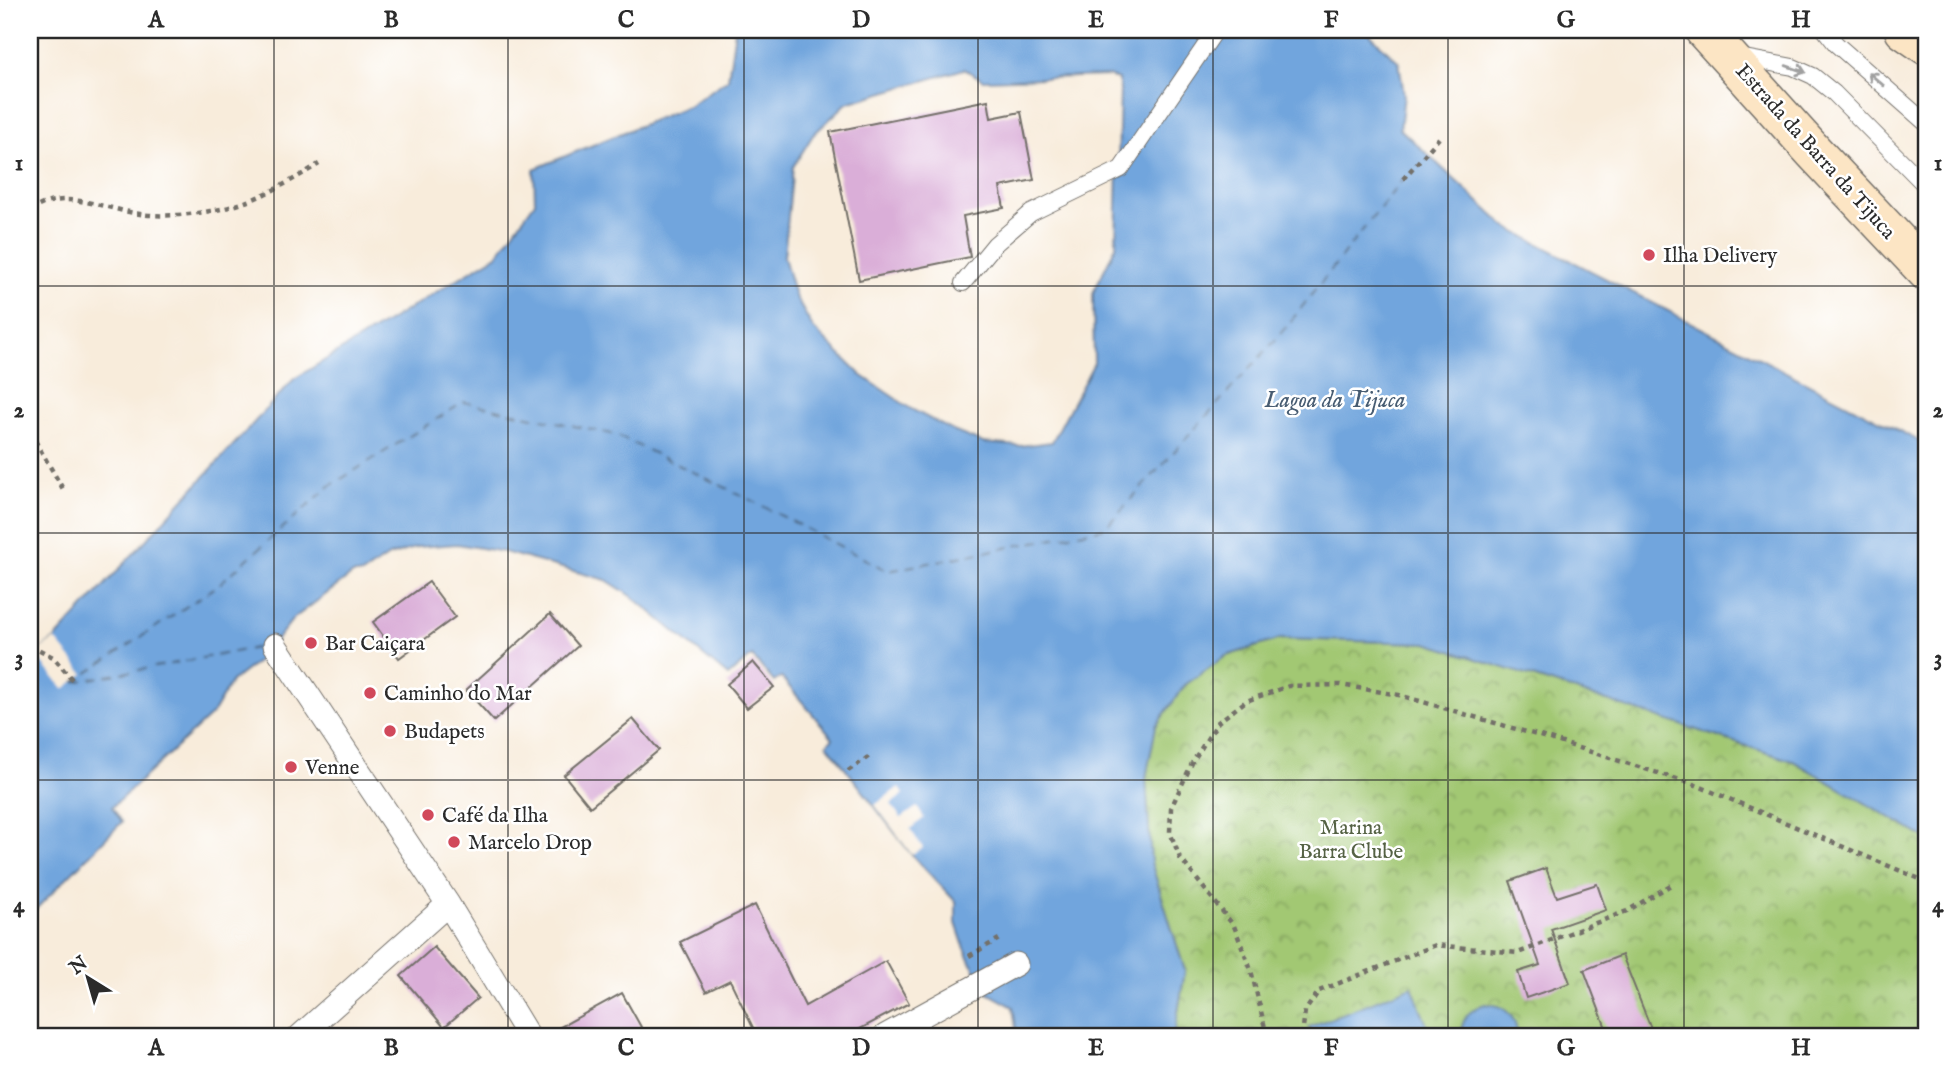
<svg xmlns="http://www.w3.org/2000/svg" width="1957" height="1066" viewBox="0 0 1957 1066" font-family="'IM FELL English',serif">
<defs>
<pattern id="park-crowns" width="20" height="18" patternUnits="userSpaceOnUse" patternTransform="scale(1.75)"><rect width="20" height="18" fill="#a2c873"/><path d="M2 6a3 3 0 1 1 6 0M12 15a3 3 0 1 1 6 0" fill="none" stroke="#84a35f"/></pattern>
</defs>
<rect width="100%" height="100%" fill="#fff"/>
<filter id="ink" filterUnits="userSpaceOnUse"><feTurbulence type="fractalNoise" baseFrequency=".0143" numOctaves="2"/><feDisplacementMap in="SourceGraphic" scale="14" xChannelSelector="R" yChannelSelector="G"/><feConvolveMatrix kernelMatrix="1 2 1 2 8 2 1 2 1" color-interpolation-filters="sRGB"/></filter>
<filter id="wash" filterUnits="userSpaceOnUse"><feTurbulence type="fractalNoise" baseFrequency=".00686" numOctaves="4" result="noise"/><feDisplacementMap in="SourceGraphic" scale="28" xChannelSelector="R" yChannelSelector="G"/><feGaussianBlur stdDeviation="1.57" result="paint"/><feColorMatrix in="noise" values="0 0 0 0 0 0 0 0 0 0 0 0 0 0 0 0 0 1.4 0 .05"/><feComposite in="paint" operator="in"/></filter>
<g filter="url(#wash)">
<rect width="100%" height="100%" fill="#f8ecdb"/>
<!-- park -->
<path fill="url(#park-crowns)" stroke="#667a4f" stroke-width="2" d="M1280 639 1427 643 1793 761 1927 839V1036H1174L1185 971 1151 862 1146 778 1156 726 1185 685 1226 656Z"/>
<!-- water -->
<path fill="#71a5dd" stroke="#4e6884" stroke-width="2" fill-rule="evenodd" d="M735 30H1365L1399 62 1404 95 1400 129 1506 227 1927 445V839L1793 761 1427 643 1280 639 1226 656 1185 685 1156 726 1146 778 1151 862 1185 971 1174 1036H1017L1013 1007 988 993 977 975 963 944 956 923V902L912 855 827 744 833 738 781 677 774 682 752 656 728 676 633 597 606 580 504 552 457 544 418 547 389 556 362 574H353L293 619 262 658 231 682 212 714 112 807 122 822 30 915V657L55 639 294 379 497 255 535 202 534 169 688 106 728 79ZM964 69 984 80 1109 76 1118 80 1120 89 1116 246 1093 293 1094 363 1052 442 1019 446 983 443 953 431 911 409 861 375 813 328 795 296 784 257 793 167 813 135 847 103Z
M1412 986 1431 1036H1312L1309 1027Z
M1485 1004C1505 1004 1517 1017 1517 1036H1461C1461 1019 1469 1009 1485 1004Z"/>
<!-- pier -->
<path fill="#f8ecdb" d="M55 639 84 674 64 689 34 653Z
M899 787 904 794 891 804 901 818 917 807 924 818 910 829 923 848 912 855 875 805Z"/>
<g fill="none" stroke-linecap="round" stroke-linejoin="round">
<!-- ferry -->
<path stroke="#475c72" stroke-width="2" stroke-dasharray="9 7" stroke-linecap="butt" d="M74 682 217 586 330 486 464 402 616 435 745 497 888 571 1105 528 1279 336 1403 179
M75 682 266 646"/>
</g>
<g id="blocks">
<!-- building -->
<path fill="#daaed8" d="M988 100 991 118 1021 112 1034 180 1000 187 1004 208 963 216 970 257 859 280 830 132Z
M429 582 455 617 399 658 373 622Z
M550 614 578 646 494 721 466 690Z
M753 662 774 687 747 708 727 684Z
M633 719 659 750 590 807 564 775Z
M1546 868 1557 897 1597 884 1606 910 1551 929 1570 983 1526 998 1518 972 1540 965 1510 881Z
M755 905 805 1006 886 961 909 1003 847 1036H757L730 980 706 992 680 942Z
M434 947 478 998 444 1027 401 976Z
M1622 955 1654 1036H1609L1584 970Z
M622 993 646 1036H544Z"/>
</g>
</g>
<g filter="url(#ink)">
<use href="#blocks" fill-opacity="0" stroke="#736f69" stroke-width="2"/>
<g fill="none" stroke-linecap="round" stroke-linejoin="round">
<defs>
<path id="service" d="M1825 30 1836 44 1927 124
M1739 57 1793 67 1813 76 1834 93 1927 187
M963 283 995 244 1031 213 1121 169 1216 30"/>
<path id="pedestrian" d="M275 645 448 904 528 1036
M300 1036 448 904
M885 1036 1016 964"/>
<path id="secondary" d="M1704 30 1814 152 1927 272
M1904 30 1927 46"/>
</defs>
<!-- service casing -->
<use href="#service" stroke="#736f69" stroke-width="18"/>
<!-- pedestrian casing -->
<use href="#pedestrian" stroke="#736f69" stroke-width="25"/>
<!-- secondary casing -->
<use href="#secondary" stroke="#736f69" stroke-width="41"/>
<!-- path -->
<path stroke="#736f69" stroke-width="4.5" stroke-dasharray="5 5" stroke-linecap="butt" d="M1403 179 1439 138
M30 211C64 187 103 209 140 214 161 217 189 215 210 211 250 205 285 185 319 164
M30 432 63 489
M30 652 38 649 53 657 74 682
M848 771 871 755
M969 956 999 939
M1267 1036 1251 970 1234 926 1180 858 1170 832 1171 808 1193 761 1218 722 1246 701 1289 686 1341 685 1399 695 1540 736 1696 785 1927 882
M1302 1036 1305 1011 1319 991 1436 945 1518 953 1627 911 1674 883"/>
<!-- service -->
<use href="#service" stroke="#fff" stroke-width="16"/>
<!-- pedestrian -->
<use href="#pedestrian" stroke="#fff" stroke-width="23"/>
<!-- secondary -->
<use href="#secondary" stroke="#fce5c4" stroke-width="38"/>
</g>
<!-- one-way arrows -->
<defs><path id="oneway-shaft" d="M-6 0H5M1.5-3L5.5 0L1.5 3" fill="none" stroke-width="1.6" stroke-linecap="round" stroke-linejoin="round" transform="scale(1.75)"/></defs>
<g stroke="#a0a0a0">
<use href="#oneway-shaft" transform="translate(1796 69) rotate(19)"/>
<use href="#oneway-shaft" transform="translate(1876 79) rotate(-139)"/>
</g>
</g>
<!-- grid -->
<path fill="none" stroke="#2b2b2b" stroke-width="2" stroke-opacity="0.55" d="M274 30V1036M508 30V1036M744 30V1036M978 30V1036M1213 30V1036M1448 30V1036M1684 30V1036M30 286H1927M30 533H1927M30 780H1927"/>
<!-- markers -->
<g fill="#d1495b" stroke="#fff" stroke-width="2.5">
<circle cx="1649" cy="255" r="7"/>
<circle cx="311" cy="643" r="7"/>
<circle cx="370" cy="693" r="7"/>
<circle cx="390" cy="731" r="7"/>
<circle cx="291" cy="767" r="7"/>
<circle cx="428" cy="815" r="7"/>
<circle cx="454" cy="842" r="7"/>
</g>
<g text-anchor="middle" stroke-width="5" stroke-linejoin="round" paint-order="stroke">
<!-- street labels -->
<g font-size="21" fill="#2b2b2b" stroke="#fff">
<text transform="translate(1816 151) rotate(48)" y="7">Estrada da Barra da Tijuca</text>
</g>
<!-- poi labels -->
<g font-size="21" fill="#2b2b2b" stroke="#fff" text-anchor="start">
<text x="1663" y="262">Ilha Delivery</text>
<text x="325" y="650">Bar Caiçara</text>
<text x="384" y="700">Caminho do Mar</text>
<text x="404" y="738">Budapets</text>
<text x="305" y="774">Venne</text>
<text x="442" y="822">Café da Ilha</text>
<text x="468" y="849">Marcelo Drop</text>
</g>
<!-- park labels -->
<g font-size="21" fill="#556244" stroke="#fff">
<text x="1351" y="834">Marina<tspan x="1351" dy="24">Barra Clube</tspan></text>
</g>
<!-- water labels -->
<g font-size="23" font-style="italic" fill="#475c72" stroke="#fff">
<text x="1335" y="407">Lagoa da Tijuca</text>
</g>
</g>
<!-- margin -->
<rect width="1957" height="1066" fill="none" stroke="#fff" stroke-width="77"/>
<!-- north arrow -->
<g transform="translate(88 978) rotate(323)" stroke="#ffffff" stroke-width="5" paint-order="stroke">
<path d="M0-5L12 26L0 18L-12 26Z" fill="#2b2b2b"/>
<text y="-10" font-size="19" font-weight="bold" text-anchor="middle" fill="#2b2b2b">N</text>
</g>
<rect x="38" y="38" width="1880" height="990" fill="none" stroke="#2b2b2b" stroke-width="2.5"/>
<g font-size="23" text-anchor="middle" font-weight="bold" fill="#2b2b2b">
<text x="156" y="27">A</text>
<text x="391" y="27">B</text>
<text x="626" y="27">C</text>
<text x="861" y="27">D</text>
<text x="1096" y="27">E</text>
<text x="1331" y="27">F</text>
<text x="1566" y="27">G</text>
<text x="1801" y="27">H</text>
<text x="19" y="170">1</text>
<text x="1938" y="170">1</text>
<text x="19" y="417">2</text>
<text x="1938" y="417">2</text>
<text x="19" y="665">3</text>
<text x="1938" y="665">3</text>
<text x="19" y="912">4</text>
<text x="1938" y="912">4</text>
<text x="156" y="1055">A</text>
<text x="391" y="1055">B</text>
<text x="626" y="1055">C</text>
<text x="861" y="1055">D</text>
<text x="1096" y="1055">E</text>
<text x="1331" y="1055">F</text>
<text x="1566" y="1055">G</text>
<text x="1801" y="1055">H</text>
</g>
</svg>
